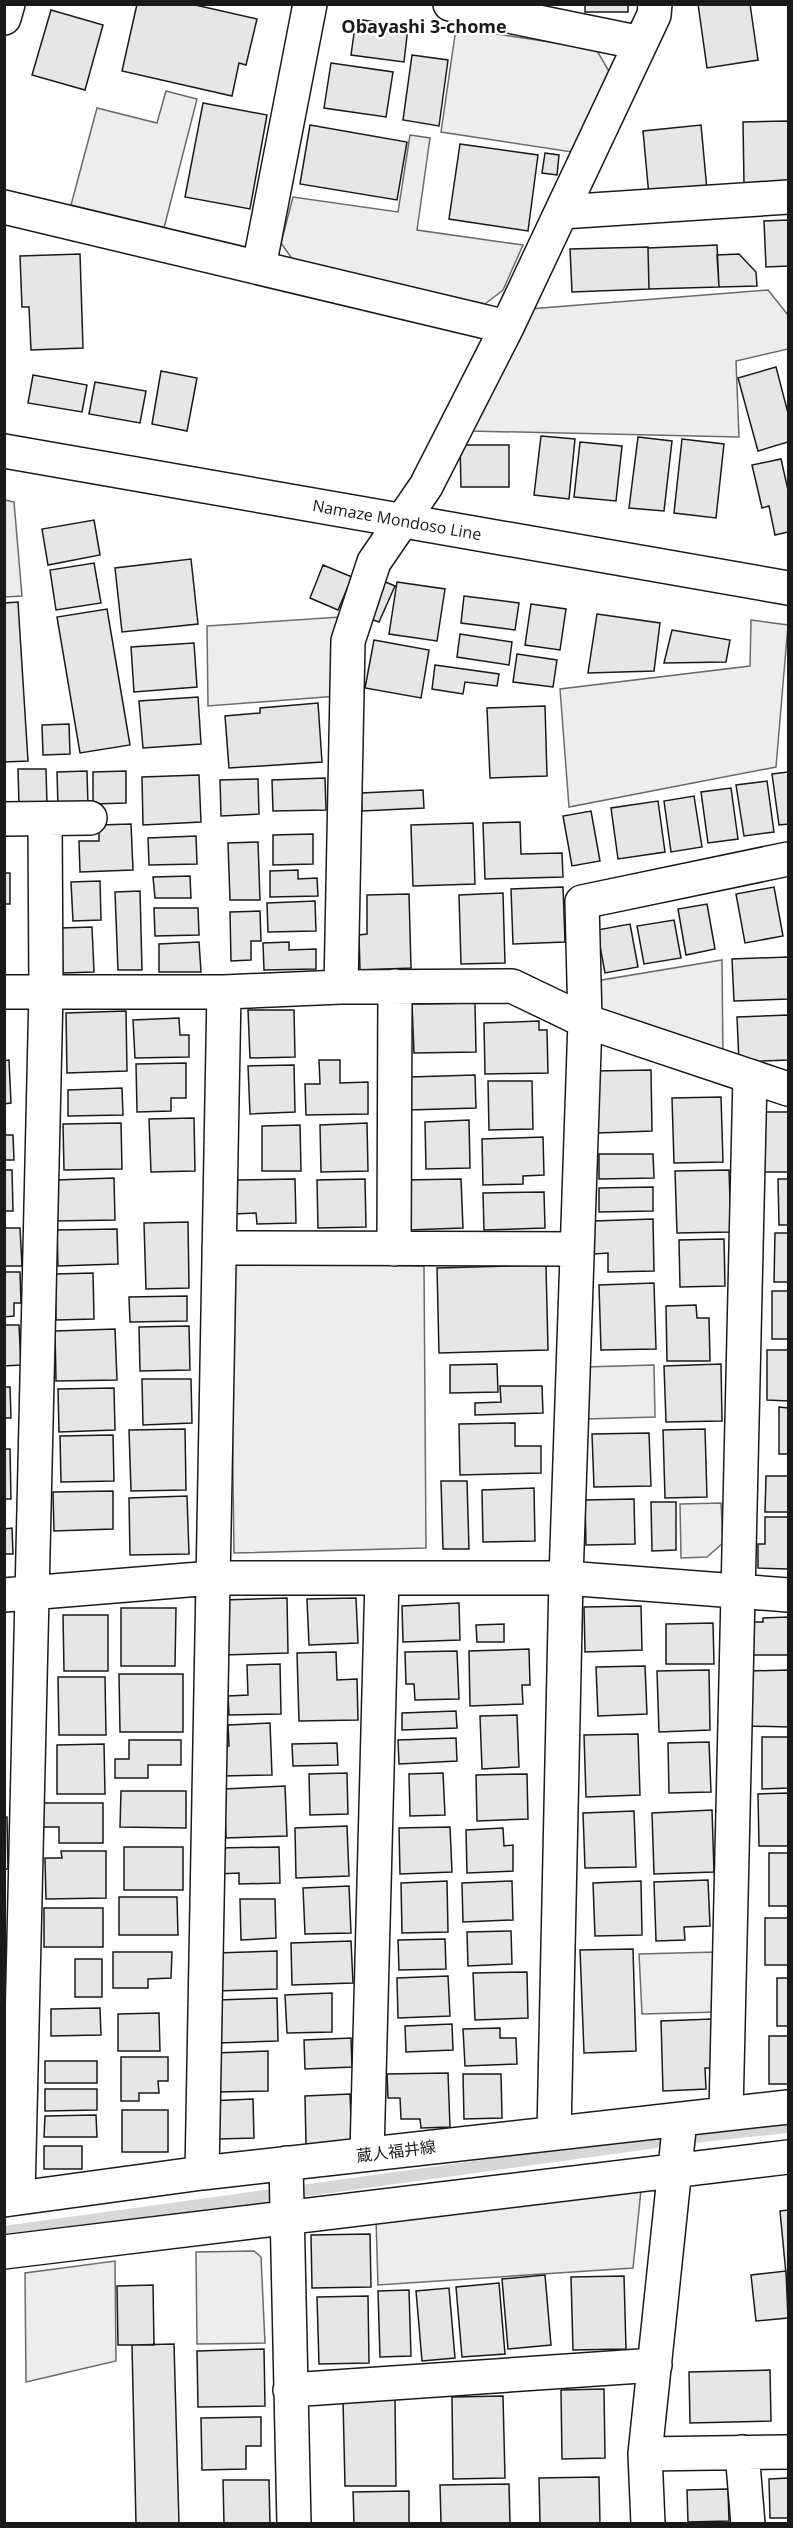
<svg xmlns="http://www.w3.org/2000/svg" width="793" height="2528" viewBox="0 0 793 2528" font-family="'Open Sans','Noto Sans JP',sans-serif">
<rect width="100%" height="100%" fill="#fff"/>
<!-- built -->
<path fill="#ededed" stroke="#6a6a6a" stroke-width="1.5" d="M456 28 596 49 610 73 572 152 441 132Z
M166 91 197 99 164 228 71 205 97 108 157 123Z
M410 135 430 138 417 230 523 245 503 290 485 304 293 260 281 243 293 197 398 212Z
M768 290 788 315V349L736 361 739 437 470 431 529 309Z
M5 500 14 502 22 596 5 597Z
M340 617 338 696 208 706 207 626Z
M751 620 788 625 776 767 569 807 560 689 750 666Z
M722 960 723 1057 595 1011 596 981Z
M230 1262 424 1266 426 1548 234 1553Z
M654 1365 655 1417 586 1419 584 1367Z
M721 1503 723 1543 707 1557 681 1558 680 1504Z
M716 1952 718 2012 642 2014 639 1954Z
M641 2190 633 2268 378 2285 376 2220Z
M254 2251 261 2257 265 2343 197 2344 196 2252Z
M115 2261 116 2361 26 2382 25 2273Z"/>
<g fill="none" stroke-linecap="round" stroke-linejoin="round">
<!-- stream -->
<path stroke="#d7d7d7" stroke-width="12" d="M692 2137 788 2127
M4 2232 656 2142"/>
</g>
<!-- building -->
<path fill="#e6e6e6" stroke="#1a1a1a" stroke-width="1.5" d="M137 4H191L257 19 246 65 239 63 232 96 122 71Z
M585 4H628V12H585Z
M698 4H750L758 60 707 68Z
M51 10 103 25 85 90 32 75Z
M356 19 408 27 404 62 351 55Z
M412 55 448 60 439 126 403 120Z
M331 63 393 72 386 117 324 108Z
M203 103 267 115 250 209 185 197Z
M788 121V183L744 184 743 122Z
M310 125 407 142 397 200 300 184Z
M701 125 707 190 649 196 643 131Z
M460 144 538 155 528 231 449 219Z
M545 153 559 155 557 175 542 173Z
M788 220V266L766 267 764 221Z
M717 245 719 287 649 289 648 248Z
M648 247 649 289 572 292 570 249Z
M80 254 83 348 31 350 29 307H22L20 256Z
M739 254 756 272 757 286 719 287 717 255Z
M776 367 788 413V442L758 451 738 378Z
M161 371 197 378 187 431 152 424Z
M33 375 87 385 82 412 28 403Z
M95 382 146 391 140 423 89 414Z
M541 436 575 439 569 499 534 495Z
M638 437 672 441 664 511 629 508Z
M682 439 724 444 716 518 674 513Z
M580 442 622 446 616 501 574 497Z
M460 445H509V487H461Z
M781 459 788 490V532L775 535 769 506 762 508 752 465Z
M94 520 100 555 48 565 42 529Z
M191 559 198 624 122 632 115 568Z
M94 563 101 603 56 610 50 570Z
M323 565 352 577 338 610 310 598Z
M383 581 395 586 379 622 368 618Z
M397 582 445 589 437 641 389 634Z
M464 596 519 603 515 630 461 623Z
M18 602 28 761 4 762V603Z
M531 604 566 609 560 650 525 645Z
M107 609 130 745 80 753 57 617Z
M597 614 660 623 654 671 588 673Z
M672 630 730 640 726 662 664 663Z
M460 634 512 642 509 665 457 657Z
M374 640 429 650 421 698 365 688Z
M194 643 197 687 134 692 131 647Z
M517 654 557 660 553 687 513 682Z
M435 665 499 674 497 686 465 682 463 694 432 689Z
M198 697 201 744 143 748 139 701Z
M318 703 322 762 229 768 225 716 260 713V708Z
M545 706 547 776 490 778 487 708Z
M69 724 70 754 43 755 42 725Z
M18 769H46L47 804 19 805Z
M87 771 88 806 58 807 57 772Z
M126 771V803L93 804V772Z
M788 772V824L779 825 772 774Z
M199 775 201 822 143 825 142 777Z
M325 778 326 810 273 811 272 780Z
M258 779 259 814 221 816 220 780Z
M767 781 774 832 744 836 736 785Z
M731 788 738 839 708 843 701 792Z
M423 790 424 808 362 811 361 793Z
M694 796 702 847 671 852 664 801Z
M658 801 665 852 618 859 611 808Z
M591 811 600 861 572 866 563 816Z
M520 822 521 854 562 853 563 877 485 879 483 823Z
M473 823 475 884 413 886 411 825Z
M131 824 133 870 80 872 79 841H99V825Z
M313 834V864L273 865V835Z
M196 836 197 864 149 865 148 838Z
M258 842 260 900H230L228 843Z
M298 870V879L317 878 318 896 270 897V871Z
M4 873H10V904H4Z
M190 876 191 898H155L153 877Z
M100 881 101 920 73 921 71 882Z
M563 887 565 942 513 944 511 889Z
M774 887 783 936 745 943 736 894Z
M140 891 142 970H118L115 892Z
M503 893 505 963 461 964 459 895Z
M409 894 411 968 360 970 359 935 367 934V895Z
M315 901 316 931 268 932 267 903Z
M707 904 715 949 686 955 678 909Z
M154 908H198L199 935 155 936Z
M260 911 261 941H251V960L231 961 230 912Z
M674 920 681 958 644 964 637 926Z
M630 924 638 967 605 973 597 930Z
M92 927 94 972 63 973 61 928Z
M199 942 201 972H159V944Z
M289 942V950L316 949V969L264 970 263 943Z
M788 957V999L734 1001 732 959Z
M475 1003 476 1052 414 1053 412 1004Z
M248 1010H294L295 1057 250 1058Z
M126 1011 127 1071 67 1073 66 1013Z
M788 1015V1060L739 1062 737 1017Z
M179 1018 180 1035H189V1057L135 1058 133 1020Z
M539 1021V1030H547L548 1073 485 1074 484 1023Z
M9 1060 11 1103 4 1104V1061Z
M319 1060H340V1083L368 1082V1114L306 1115 305 1084H320Z
M186 1063V1098H171V1111L137 1112 136 1064Z
M294 1065 295 1112 250 1114 248 1066Z
M651 1070 652 1131 597 1133 595 1071Z
M475 1075 476 1108 409 1110V1077Z
M488 1081H532L533 1129 489 1130Z
M122 1088 123 1115 68 1116V1090Z
M721 1097 723 1162 674 1163 672 1098Z
M762 1112H788V1172H762Z
M194 1118 195 1171 151 1172 149 1119Z
M469 1120 470 1168 426 1169 425 1122Z
M121 1123 122 1169 64 1170 63 1124Z
M367 1123 368 1171 321 1172 320 1125Z
M300 1125 301 1171H262V1126Z
M4 1135H13L14 1160H4Z
M543 1137 544 1175 523 1176V1184L483 1185 482 1139Z
M599 1154H653L654 1178 599 1179Z
M4 1170H12L13 1211H4Z
M729 1170 731 1232 677 1233 675 1171Z
M114 1178 115 1220 56 1221 55 1180Z
M295 1179 296 1223 257 1224 256 1213 234 1214 233 1180Z
M365 1179 366 1227 318 1228 317 1180Z
M461 1179 463 1228 408 1230 406 1180Z
M778 1179H788V1225H779Z
M653 1187V1211L599 1212V1188Z
M544 1192 545 1228 484 1230 483 1193Z
M653 1219 654 1271 608 1272V1253L594 1254V1221Z
M188 1222 189 1288 146 1289 144 1223Z
M4 1228H20L22 1266H4Z
M117 1229 118 1264 58 1266 57 1230Z
M775 1233H788V1282H774Z
M724 1239 725 1286 680 1287 679 1240Z
M546 1265 548 1350 439 1353 437 1268Z
M4 1272H20L21 1303H14V1316L4 1317Z
M93 1273 94 1319 56 1320 55 1274Z
M654 1283 656 1349 601 1350 599 1285Z
M772 1291H788V1339H772Z
M187 1296V1321L130 1322 129 1297Z
M696 1305 697 1318H709L710 1361H667L666 1306Z
M4 1325H19L21 1365 4 1366Z
M189 1326 190 1370 140 1371 139 1327Z
M115 1329 117 1380 56 1381 55 1331Z
M767 1350H788V1401L767 1400Z
M497 1364 498 1392 450 1393V1365Z
M721 1364 722 1421 666 1422 664 1366Z
M142 1379H191L192 1423 143 1425Z
M500 1386H542L543 1413 475 1415V1403L501 1402Z
M4 1387H10L11 1418H4Z
M114 1388 115 1430 59 1432 58 1389Z
M779 1407 788 1408V1454H779Z
M515 1423V1446H541V1473L460 1475 459 1424Z
M185 1429 186 1490 131 1491 129 1430Z
M705 1429 707 1497 665 1498 663 1430Z
M649 1433 651 1486 594 1487 592 1434Z
M113 1435 114 1481 61 1482 60 1436Z
M4 1449H10L11 1499H4Z
M766 1476H788V1512H765Z
M441 1481H467L469 1549H443Z
M534 1488 535 1541 483 1542 482 1490Z
M113 1491V1529L54 1531 53 1492Z
M187 1496 189 1554 130 1555 129 1498Z
M634 1499 635 1544 586 1545 585 1500Z
M651 1502H676V1550L652 1551Z
M765 1517H788V1569L758 1568V1544H765Z
M12 1528 13 1554H4V1529Z
M287 1598 288 1653 224 1655 222 1600Z
M356 1598 358 1643 309 1645 307 1599Z
M459 1603 460 1640 403 1642 402 1606Z
M641 1606 642 1650 585 1652 584 1607Z
M121 1608H176L175 1666H121Z
M63 1615H108V1671H64Z
M788 1617V1655H750V1622H763V1618Z
M713 1623 714 1664H666V1624Z
M504 1624V1642H477L476 1625Z
M529 1649 530 1685H522L523 1704 470 1706 469 1651Z
M457 1651 459 1699 415 1700 414 1684H406L405 1652Z
M336 1652 337 1680 357 1679 358 1720 299 1721 297 1653Z
M280 1664 281 1714 229 1715 228 1696 248 1695 247 1665Z
M645 1666 647 1714 598 1716 596 1667Z
M709 1670 710 1730 659 1732 657 1671Z
M788 1670V1727L749 1726V1671Z
M119 1674H183V1732H120Z
M58 1677H105L106 1735H59Z
M456 1711 457 1728 402 1730V1713Z
M517 1715 519 1767 482 1769 480 1716Z
M270 1723 272 1775 223 1776 222 1746H229L228 1725Z
M638 1734 640 1795 586 1797 584 1735Z
M762 1737H788V1788L762 1789Z
M456 1738 457 1761 399 1764 398 1740Z
M129 1740H181V1765H148V1778H115V1759H129Z
M709 1742 711 1792 669 1793 668 1743Z
M337 1743 338 1765 293 1766 292 1744Z
M104 1744 105 1794H57V1745Z
M347 1773 348 1814 310 1815 309 1774Z
M443 1773 445 1815 410 1816 409 1774Z
M527 1774 528 1819 477 1821 476 1775Z
M285 1786 287 1836 226 1838 224 1789Z
M121 1791H186V1828L120 1827Z
M788 1793V1846H759L758 1794Z
M43 1803H103V1843H59V1827H43Z
M712 1810 714 1872 654 1874 652 1813Z
M634 1811 636 1867 585 1868 583 1813Z
M4 1817H7L8 1869H4Z
M347 1826 349 1876 296 1878 295 1828Z
M450 1827 452 1872 400 1874 399 1828Z
M503 1828 504 1846 513 1845V1871L467 1873 466 1830Z
M124 1847H183V1890H124Z
M279 1847 280 1883 239 1884V1873L217 1874V1848Z
M61 1851H106V1898L46 1899 45 1858H62Z
M769 1853H788V1906H769Z
M708 1880 710 1926 684 1927 685 1940 656 1941 654 1882Z
M447 1881 448 1932 402 1933 401 1883Z
M512 1881 513 1920 463 1922 462 1883Z
M641 1881 642 1935 595 1936 593 1883Z
M349 1886 351 1933 305 1934 303 1888Z
M119 1897H177L178 1935H119Z
M240 1899H275L276 1938 241 1940Z
M44 1908H103V1947H44Z
M765 1918H788V1965H765Z
M511 1931 512 1964 468 1966 467 1932Z
M445 1939 446 1969 399 1970 398 1940Z
M351 1941 353 1983 292 1985 291 1943Z
M633 1949 636 2051 584 2053 580 1950Z
M277 1951V1989L216 1991 214 1953Z
M113 1952H172L171 1978 148 1979V1988H113Z
M75 1959H102V1997H75Z
M527 1972 528 2018 475 2020 473 1973Z
M448 1976 450 2016 398 2018 397 1978Z
M777 1978H788V2026H777Z
M332 1993V2032L287 2033 285 1995Z
M277 1998 278 2041 217 2043 216 2000Z
M100 2008 101 2035 51 2036V2009Z
M159 2013 160 2051H118V2014Z
M712 2019 714 2068H705L706 2089 663 2091 661 2021Z
M452 2024 453 2050 406 2052 405 2026Z
M500 2028V2038H516L517 2064 465 2066 463 2029Z
M769 2036H788V2084H769Z
M351 2038 352 2067 305 2069 304 2040Z
M268 2051V2091L216 2092 215 2053Z
M121 2057H168V2081H158L159 2093H139V2101H121Z
M45 2061H97V2083H45Z
M448 2073 450 2127 421 2128 420 2119H401L400 2098H388L387 2074Z
M463 2074H501L502 2118 464 2119Z
M45 2089H97V2110L45 2111Z
M350 2094 352 2142 306 2144 305 2096Z
M253 2099 254 2138 218 2139 208 2101Z
M122 2110H168V2152H122Z
M96 2115 97 2137H44L45 2116Z
M44 2146H82V2169H44Z
M788 2210V2295L780 2211Z
M370 2234 371 2287 312 2288 311 2235Z
M786 2271 788 2318 756 2321 751 2275Z
M545 2275 551 2345 508 2349 502 2279Z
M624 2276 626 2349 573 2350 571 2277Z
M499 2283 505 2354 462 2357 456 2287Z
M153 2285 154 2345H118L117 2286Z
M449 2288 455 2358 422 2361 416 2291Z
M409 2290 411 2356 380 2357 378 2291Z
M368 2296 369 2363 319 2364 317 2297Z
M174 2344 179 2524H136L132 2345Z
M264 2349 265 2406 198 2407 197 2351Z
M770 2370 771 2421 690 2423 689 2372Z
M604 2389 605 2458 562 2459 561 2390Z
M503 2396 505 2478 453 2479 452 2397Z
M395 2399 396 2486H345L343 2400Z
M261 2417V2446H246V2469L202 2470 201 2418Z
M599 2477 600 2524H540L539 2478Z
M788 2478V2518H770L769 2479Z
M223 2480H269L270 2524H224Z
M509 2484 510 2524H441L440 2485Z
M728 2489 729 2521 688 2522 687 2490Z
M409 2491V2524H354L353 2492Z"/>
<g fill="none" stroke-linecap="round" stroke-linejoin="round">
<defs>
<path id="street" d="M450 4 641 43
M4 18 8 4
M4 207 507 327
M562 212 788 197
M259 267 310 4
M4 819 90 818
M341 987 348 641 374 562 426 486 507 327 654 15 655 4
M4 992H224L341 987 512 986 585 1021 788 1089
M219 1248 577 1249
M394 1249 395 986
M4 1595 212 1578H566L788 1595
M726 2113 750 1076
M554 2133 566 1578 585 1021 582 902 788 859
M367 2154 382 1578
M286 2163 294 2524
M202 2173 224 992
M18 2198 46 992 45 819
M4 2200 202 2173 788 2107
M4 2252 788 2157
M290 2390 655 2365
M742 2452 748 2524
M645 2454 788 2452
M648 2524 645 2454 680 2120"/>
<g id="secondary">
<path id="s1" d="M4 451 788 588"/>
</g>
</defs>
<!-- street casing -->
<use href="#street" stroke="#1a1a1a" stroke-width="36"/>
<!-- secondary casing -->
<use href="#secondary" stroke="#1a1a1a" stroke-width="36"/>
<!-- street -->
<use href="#street" stroke="#fff" stroke-width="33"/>
<!-- secondary -->
<use href="#secondary" stroke="#fff" stroke-width="33"/>
</g>
<g text-anchor="middle" stroke-width="4.5" stroke-linejoin="round" paint-order="stroke">
<!-- street labels -->
<g font-size="16" fill="#1a1a1a" stroke="#fff">
<text dy="6" stroke="none"><textPath href="#s1" startOffset="399">Namaze Mondoso Line</textPath></text>
<text transform="translate(396 2151) rotate(-7)" y="6">蔵人福井線</text>
</g>
<!-- neighbourhood labels -->
<g font-size="18" font-weight="bold" fill="#1a1a1a" stroke="#fff">
<text x="424" y="33">Obayashi 3-chome</text>
</g>
</g>
<!-- border -->
<rect width="793" height="2528" fill="none" stroke="#1a1a1a" stroke-width="12"/>
</svg>
